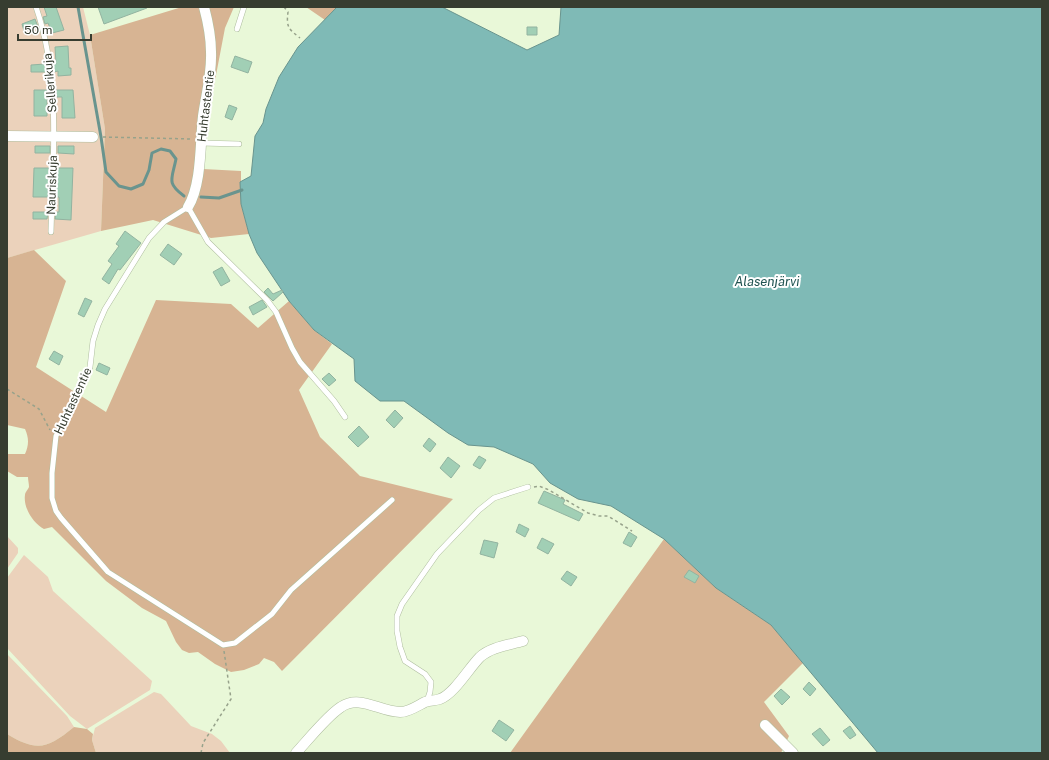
<svg xmlns="http://www.w3.org/2000/svg" width="1049" height="760" viewBox="0 0 1049 760" font-family="'Public Sans',sans-serif">
<rect width="100%" height="100%" fill="#e9f8d8"/>
<!-- green -->
<path fill="#ebd2bb" d="M7 7H83L90 35 105 129 101 231 7 258Z
M7 536 18 548V553L7 569Z
M24 555 48 577 53 591 152 681 150 690 87 729 70 716 7 648V578Z
M7 654 67 716 74 727C47 749 37 752 7 734Z
M154 692 161 694 191 726 212 734 221 741 230 753H96L92 740 95 728Z"/>
<!-- forest -->
<path fill="#d7b493" d="M182 7H234L225 28 204 138 203 169 241 171V204L249 234 211 238 153 220 101 231 105 129 90 35Z
M306 7H337L325 20Z
M34 250 66 281 36 367 106 412 156 300 231 304 258 328 289 301 314 330 332 344 299 390 320 437 360 476 453 499 282 671 274 662 264 658 259 664 244 670 231 672 215 664 198 652 189 653 182 650 176 642 166 621 142 608 106 581 52 527 44 529C34 524 23 508 25 495 25 492 28 490 29 487 29 484 28 480 28 477H17L7 471V454H25C29 445 29 438 25 429L7 425V258Z
M664 539 716 588 771 625 803 663 764 702 789 736 781 753H510Z
M74 727 87 729 93 734 92 740 96 753H7V734C37 752 47 749 74 727Z"/>
<!-- water -->
<path fill="#7fbab6" stroke="#69948e" d="M337 7H442L527 50 559 35 561 7H1042V753H878L771 625 716 588 664 539 611 506 578 499 550 483 533 464 494 447 468 445 448 433 404 401H380L355 381 354 359 314 330 289 301 257 253 249 234 241 204 240 182 251 176 255 136 263 123 266 109 279 77 298 47Z"/>
<g fill="none" stroke-linecap="round" stroke-linejoin="round">
<!-- stream -->
<path stroke="#69948e" stroke-width="3" d="M78 7 101 137 106 172 119 186 131 189 143 184 149 170 152 153 161 149 170 151 176 159C172 179 166 183 184 196
M201 197 219 198 242 190"/>
</g>
<!-- building -->
<path fill="#a1cfb5" stroke="#92b3a0" d="M44 7H56L64 30 52 33 48 23 45 24 43 17 47 16Z
M98 7H147V8L104 24Z
M35 19 38 27 24 31 22 24Z
M527 27H537V35H527Z
M68 46 69 68H71V75L58 76V71L54 72 53 64H56L55 47Z
M235 56 252 62 248 73 231 67Z
M45 64 46 72H31V65Z
M34 90H48L49 97H47V116H34Z
M56 90H73L75 118H62V97H57Z
M229 105 237 108 232 120 225 117Z
M35 146H50V153H35Z
M58 146H74V154L58 153Z
M34 168H49L48 197H33Z
M57 168H73L71 220 55 219 56 212H59V197H56Z
M33 212H48L47 219H33Z
M125 231 141 243 120 270 118 269 109 284 102 279 112 264 108 261 119 246 116 244Z
M168 244 182 254 174 265 160 255Z
M222 267 230 281 221 286 213 272Z
M268 288 273 294 282 290 283 292 273 301 264 292Z
M85 298 92 301 84 317 78 314Z
M262 300 267 307 253 315 249 307Z
M54 351 63 356 59 365 49 359Z
M99 363 110 368 107 375 96 370Z
M329 373 336 380 329 386 322 379Z
M395 410 403 418 394 428 386 420Z
M359 426 369 437 358 447 348 437Z
M429 438 436 444 430 452 423 446Z
M479 456 486 460 480 469 473 465Z
M448 457 460 466 451 478 440 468Z
M544 491 565 500 563 504 583 514 579 521 538 503Z
M519 524 529 529 525 537 516 532Z
M629 532 637 537 631 547 623 543Z
M542 538 554 544 548 554 537 548Z
M484 540 498 543 494 558 480 554Z
M689 570 699 576 695 583 684 577Z
M567 571 577 577 571 586 561 579Z
M809 682 816 689 810 696 803 689Z
M781 689 790 697 782 705 774 696Z
M499 720 514 730 506 741 492 731Z
M850 726 856 735 850 739 843 731Z
M820 728 830 740 823 746 812 734Z"/>
<g fill="none" stroke-linecap="round" stroke-linejoin="round">
<defs>
<path id="service" d="M36 7C61 79 53 157 51 232
M237 29 244 7
M201 143 239 144
M345 417 334 401 300 362 292 348 276 312 267 300 208 242 188 207 164 222 149 238 105 309 98 325 93 341 90 367 86 379 76 396 56 436 52 473V498L56 511 61 518 108 572 223 645 235 643 272 614 291 590 392 500
M427 701 430 692 431 682 425 674 405 661 400 647 397 631V616L402 604 437 554 479 510 494 498 528 487"/>
<path id="minor" d="M7 136 93 137
M188 207C202 184 200 143 203 116 206 95 212 74 211 52 211 37 208 22 204 7
M765 725 793 753
M296 753C308 740 327 716 341 707 360 694 380 712 400 712 409 712 417 706 425 702 430 700 435 701 440 699 454 694 469 668 480 657 491 647 509 645 523 641"/>
</defs>
<!-- service casing -->
<use href="#service" stroke="#afbe9f" stroke-width="6"/>
<!-- minor casing -->
<use href="#minor" stroke="#afbe9f" stroke-width="11"/>
<!-- path -->
<path stroke="#97a28b" stroke-width="1.5" stroke-dasharray="3 3" stroke-linecap="butt" d="M284 7 288 12C286 28 289 29 300 38
M103 137 192 139
M7 389 39 409 50 430
M534 487 539 486 549 490 588 513 599 516H608L632 531
M201 753 203 743 231 699 224 651"/>
<!-- service -->
<use href="#service" stroke="#fff" stroke-width="5"/>
<!-- minor -->
<use href="#minor" stroke="#fff" stroke-width="10"/>
</g>
<g text-anchor="middle" stroke-width="4" stroke-linejoin="round" paint-order="stroke">
<!-- street labels -->
<g font-size="12" fill="#373d30" stroke="#fff">
<text transform="translate(50 83) rotate(-95)" y="4">Sellerikuja</text>
<text transform="translate(206 106) rotate(-83)" y="4">Huhtastentie</text>
<text transform="translate(52 185) rotate(-88)" y="4">Nauriskuja</text>
<text transform="translate(73 401) rotate(-65)" y="4">Huhtastentie</text>
</g>
<!-- water labels -->
<g font-size="13" font-style="italic" fill="#215452" stroke="#fff">
<text x="767" y="286">Alasenjärvi</text>
</g>
</g>
<!-- border -->
<rect width="1049" height="760" fill="none" stroke="#373d30" stroke-width="16"/>
<!-- scale -->
<path d="M18 34v6h73v-6" fill="none" stroke="#373d30" stroke-width="2"/>
<text x="24" y="34" font-size="12" fill="#373d30" stroke="#ffffff" stroke-width="3" paint-order="stroke">50 m</text>
</svg>
